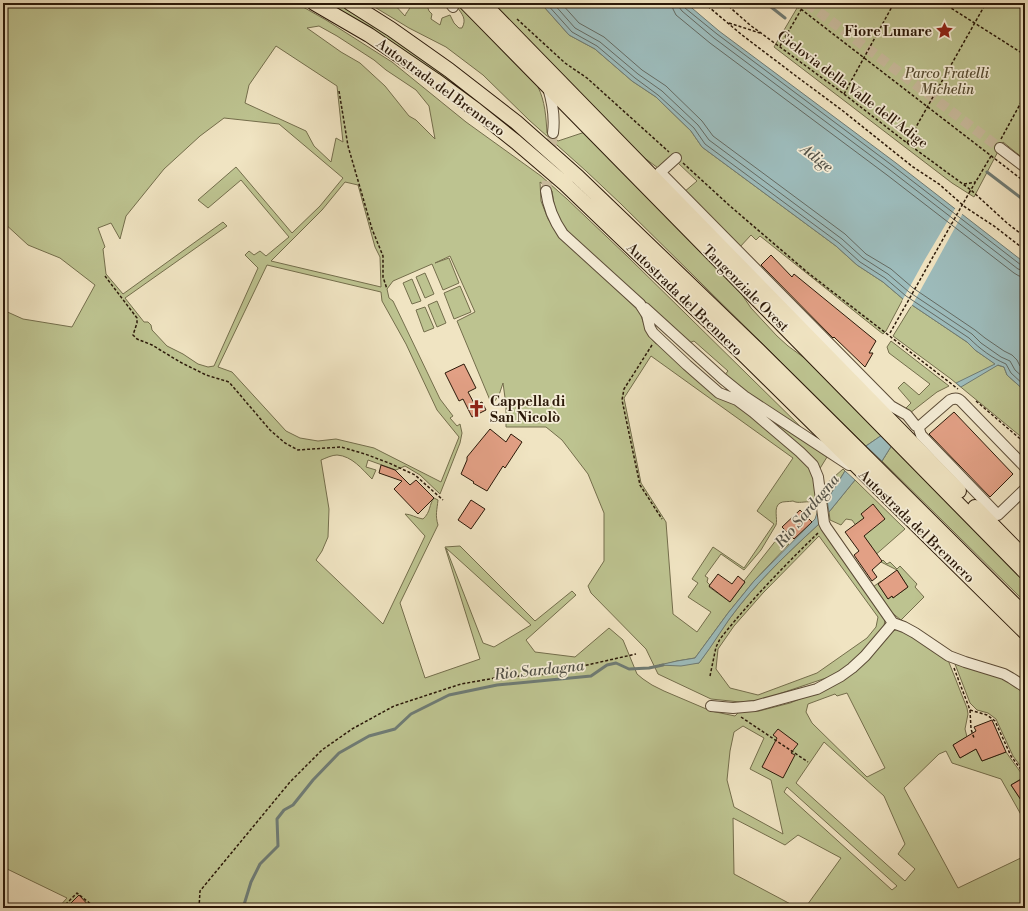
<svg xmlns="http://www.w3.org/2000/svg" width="1028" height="911" viewBox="0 0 1028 911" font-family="'Libre Bodoni',serif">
<rect width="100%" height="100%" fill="#f0e4c2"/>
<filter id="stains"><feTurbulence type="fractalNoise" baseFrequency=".005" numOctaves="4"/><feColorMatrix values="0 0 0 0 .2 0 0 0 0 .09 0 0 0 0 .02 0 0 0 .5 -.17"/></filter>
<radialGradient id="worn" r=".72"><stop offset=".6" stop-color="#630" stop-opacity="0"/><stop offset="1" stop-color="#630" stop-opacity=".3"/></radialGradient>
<!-- green -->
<path fill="#bdc390" stroke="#746e4c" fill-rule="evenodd" d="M3 3H296L326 20 392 62 466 122 541 176 567 199 627 256 810 436 755 399 724 376 728 371 694 341 689 343 649 307C646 301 642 298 635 294L574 237 566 229 560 220 555 210 552 191 540 182 541 201 548 219 554 228 567 243 640 312C643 323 648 336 656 344L659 343 738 404 789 447 812 471 817 498 813 499 811 502C805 501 798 504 793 501 789 502 783 501 780 503 773 507 778 519 776 525L761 550 744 570 721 554 705 576 708 578 707 582 710 585 709 587 730 602 745 582 744 581 777 539 789 544 754 581 728 613 695 658 677 661 662 665 699 663C713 644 725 623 740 605 764 575 792 549 820 523L885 620 884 626 878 635 844 669 829 677 761 700 740 702 711 699 658 674 646 649 591 593 588 586 604 561V513L588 474 562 440 546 427H506V405L503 383 499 395 492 405 457 321 475 312 450 256 435 263 449 258 459 283 443 290 432 264 393 281 387 289 389 298 393 301 440 399 453 416 450 418 457 426 460 424 462 433 460 443 440 494 420 475 405 466 396 470 368 460 366 467 376 470 372 479C362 469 352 456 337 455 332 455 326 458 321 460L329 509 328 537 322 551 316 560 383 624 425 536 405 514C411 514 416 518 423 519 431 512 429 504 434 498L438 500C437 510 435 515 438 525L400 603 425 678 480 659 445 547 460 546 535 621 572 591 576 595 526 640 535 652 575 657 609 628 623 640 637 674 643 679 652 685 664 691 711 711 735 716 739 712 759 711 790 703 822 690 891 632 900 628 948 660 967 708 968 714 965 729 967 737 953 745 960 758 976 749 982 761 1006 752 1024 777 1011 785 1025 806V820H1024L1001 779 952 763 946 751 939 754 904 788 958 888 1025 856V895L1021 908H805L841 858 798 835 785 845 733 818 734 874 798 908H58L67 898 3 867V310L23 319 72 327 95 285 60 258 28 245 3 222ZM319 26 337 36 374 60 386 70 416 90 429 106 435 139 416 120 409 116 385 86 360 63 341 52 307 28ZM276 46 337 86 343 142 336 138 331 162 314 146 306 131 245 103 249 85ZM224 118 279 124 343 178 320 206 292 233 236 167 198 200 208 208 241 180 289 237 266 256 260 251 254 255 249 251 245 255 258 268 214 366 208 367 198 364 183 354 167 346 152 330 151 325 148 322H144L125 298 227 226 223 222 123 294 106 274 103 249 105 247 98 228 111 223 120 239 126 216 164 169 200 136ZM345 182 358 185 375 247 380 257 381 287 271 261 322 210ZM267 265 381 292 382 301 406 344 437 410 459 437 441 482 374 448 336 439 318 441 300 438 286 431 232 372 218 367ZM651 356 793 458 757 511 774 524 744 568 713 547 692 579 698 583 688 597 711 612 697 632 673 614 666 522 641 483 624 398ZM819 536 878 617 876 627 867 638 817 673 758 695 730 688 716 669 718 649 734 626 763 593ZM446 548 531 625 494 647 483 643ZM847 693 885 768 867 777 812 723 806 712 808 704 835 694 837 696ZM743 726 764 738 750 769 771 780 783 834 734 807 727 780 730 751 734 732ZM824 742 884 796 905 844 898 854 915 869 905 881 796 783ZM787 787 897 886 892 890 784 792Z
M324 3H340L407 47 513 127 606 210 570 182Z
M368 3H393L405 16C406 12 412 8 410 3H426L429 11 432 14 431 19 440 25 442 18 450 15 454 23 459 28H462C467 19 462 14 457 7L460 5 538 87C545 101 546 117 547 133L558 141 585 132 734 283 751 308 777 336 788 346 814 365 882 435 866 446 621 204 586 171 529 120 483 75 446 47 409 28Z
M489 3H540L545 8 569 35 595 49 632 81 656 97 691 131 702 147 836 246 857 265 883 282 903 299 886 331 883 334 760 236 756 240 751 235 739 248 684 192 697 181 677 162 658 168 631 148Z
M800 3H1025V160L1003 142 974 197 952 183 774 47Z
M425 273 434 294 425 298 416 277Z
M412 279 421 301 412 304 403 283Z
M460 286 471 312 454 319 444 293Z
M437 301 446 323 437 327 428 305Z
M912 305 967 342 975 350 997 365 1004 367 1007 375 1025 391V440L951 379 893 336Z
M425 307 434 328 424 332 416 310Z
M891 341 949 386 937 392 910 413 906 408 911 403 898 388 904 382 919 395 930 384 889 353 887 347Z
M748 403 827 457 819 470Z
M892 445 1025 581V602L882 461Z
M843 469 845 471 827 500 825 485Z
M855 480 905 529 873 557 871 546 852 520 846 519 841 525 830 520 829 512Z
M875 559 882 561 883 560 887 564 890 562 897 569 900 566 917 584 915 587 924 597 901 620 891 612 873 587 881 581 884 585 881 588 888 599 892 596 893 598 908 587 897 570Z
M955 664 998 675 1011 682 1025 693V772L1013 756 996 719 988 713 977 710 970 703Z"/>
<!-- water -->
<path fill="#9dbcbc" stroke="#6f7b74" d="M540 3H686L719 31 896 163 1025 263V391L1007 375 1004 367 998 365 961 387 956 383 995 364 975 350 967 342 903 299 883 282 857 265 836 246 702 147 691 131 656 97 632 81 595 49 569 35 545 8Z
M882 435 892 445 882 461 866 446Z
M845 471 855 480 829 512 827 500Z
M818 510 820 523C792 549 764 575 740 605 725 623 714 644 699 663L681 666 659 665 677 661 695 658 728 613 754 581 815 519Z"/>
<!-- pier -->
<path fill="#f0e4c2" d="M956 207 963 213 934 266 911 307 902 301 924 261Z"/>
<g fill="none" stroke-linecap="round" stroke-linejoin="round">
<!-- shore -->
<path stroke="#646a62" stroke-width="1" d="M546 3 572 32 597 46 635 78 658 95 694 128 705 144 839 243 860 262 885 278 906 296 969 338C980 349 992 358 1006 364L1011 373 1025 386
M553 3 575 28 600 42 638 74 662 91 698 125 709 140 842 239 863 258 888 274 909 292 972 334 981 343 1001 357 1010 361 1015 370 1025 379
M561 3 579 23 604 37 642 70 666 86 702 121 713 136 845 234 866 254 891 269 913 288 975 330 985 338 1004 351 1012 355 1017 360 1020 366 1025 371
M672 3 673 9 676 15 710 43 887 175 1014 273 1019 276 1025 277
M678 3 679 7 682 11 714 38 890 170 1018 269 1025 271
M684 3 685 8 717 34 893 166 1021 265 1025 266"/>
<!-- stream -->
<path stroke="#6f7b74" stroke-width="3" d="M766 3 785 18
M987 172 1025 201
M243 908 251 882 260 864 278 846 277 819 284 810 293 805 313 780 339 753 369 736 395 729 411 714 449 695 497 685 591 676 607 665 616 663 629 669 649 668 663 665"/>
</g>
<!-- building -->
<path fill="#e2a085" stroke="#2b1909" d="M771 255 792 277 794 274 876 341 869 353H873L865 367 834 337 833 338 761 265Z
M464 364 476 388 468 392 475 405 482 402 486 410 472 417 463 399 459 401 445 373Z
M954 412 1013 474 990 497 929 434Z
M490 429 506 442 511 434 522 442 505 468 503 466 487 491 473 483 474 482 461 474 467 460V457Z
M381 465 395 470 410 485 416 480 434 498 418 514 394 489 402 481 379 473Z
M471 500 485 509 471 529 458 520Z
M873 504 885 519 864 536 882 561 872 570 877 577 872 581 854 555 859 551 845 532 864 518 861 514Z
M800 510 812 522 794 539 782 527Z
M897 570 908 587 893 598 892 596 888 599 878 584Z
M718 574 732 584 738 576 745 582 730 602 709 586Z
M992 720 1006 752 982 761 976 749 960 758 953 745 976 731 974 727Z
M778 729 798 744 791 753 795 755 783 778 762 767 777 738 773 735Z
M1025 777V806L1011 785Z
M79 895 91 908H66Z"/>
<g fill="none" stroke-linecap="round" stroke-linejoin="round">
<!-- minor-tunnel -->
<path stroke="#c9bb9d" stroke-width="10" stroke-dasharray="10 5" stroke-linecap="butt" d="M807 3 1000 148
M546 191 553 133"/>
<defs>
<path id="minor" d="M450 3 453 7
M548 88C553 104 555 117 553 133
M1000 148 1025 167
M660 172 891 406 907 415 915 425 916 426H920L950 400C954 398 958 398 961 401L1025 467
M655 177 676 158
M546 191C548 207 554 221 563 234L640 304 647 315 650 328 653 333 687 365 719 393 737 400 753 412 800 452 813 465 818 477 824 523 826 527 893 623 904 627 915 633 949 656 965 662 1004 674 1011 678 1025 687
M645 308 723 379 744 396 849 465
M918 426 921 435 998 515 1025 489
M711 706 733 708 755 706 817 689 841 676 852 668 865 656 893 623"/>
<path id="highway" d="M314 3 369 35 435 80 476 110 516 142 565 184 746 357 1025 632
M350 3 391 29 449 70 516 122 578 177 758 350 876 467 1025 615
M466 3 1025 572
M483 3 959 491
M975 507 1025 558"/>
</defs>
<!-- minor casing -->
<use href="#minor" stroke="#5c4c37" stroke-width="12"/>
<!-- highway casing -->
<use href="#highway" stroke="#2b1909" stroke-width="16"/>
<!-- path -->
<path stroke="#2b1909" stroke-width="1.5" stroke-dasharray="3 2" stroke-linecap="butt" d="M704 3 742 35 796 76 843 111 913 167 939 184 965 207 994 226 1025 250
M725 3 750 25 844 94 907 143 971 190 1007 223 1025 237
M793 3 1025 182
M943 3 1025 55
M517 19 565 63 587 78 669 152
M729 23 760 33
M780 46 805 3
M339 91 348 146 372 229 383 256V277L387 289
M844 94 894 3
M1001 139 1025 95
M907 143 986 3
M683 163 730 206 807 272 958 389
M964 184 976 182
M969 193 991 156
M105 276 137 318V323L133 335 137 339 152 345 180 362 206 375 229 382 270 430 285 443 298 450 341 447 365 454 389 463 415 475 443 500
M652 345 624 389 622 400 640 485 662 519
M976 401 1025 443
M954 668 970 710 987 715 995 721 1011 756 1025 775
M710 676 716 647 720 639C750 601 784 566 819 532
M970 710 971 729 974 738
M741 717 808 762
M62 908 77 893 93 906 91 908
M199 908 200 891 290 782 322 750 352 729 394 706 461 684 495 678 547 674 636 654"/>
<!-- minor -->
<use href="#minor" stroke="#f5edd7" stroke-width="10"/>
<!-- highway -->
<use href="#highway" stroke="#f0e4c2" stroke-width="14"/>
<!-- path-bridge -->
<path stroke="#2b1909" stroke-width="1.5" stroke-dasharray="3 2" stroke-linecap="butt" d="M890 333 969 193"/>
</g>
<!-- icons -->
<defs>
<symbol id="sight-bare" viewBox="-9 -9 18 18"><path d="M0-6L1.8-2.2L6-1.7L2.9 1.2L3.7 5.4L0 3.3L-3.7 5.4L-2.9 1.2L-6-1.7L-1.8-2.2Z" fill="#8f2418" stroke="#f5edd7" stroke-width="2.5" paint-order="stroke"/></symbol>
<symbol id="church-bare" viewBox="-9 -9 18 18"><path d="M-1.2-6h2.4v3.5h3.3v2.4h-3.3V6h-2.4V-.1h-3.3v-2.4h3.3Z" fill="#8f2418" stroke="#f5edd7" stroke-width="2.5" paint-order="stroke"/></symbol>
</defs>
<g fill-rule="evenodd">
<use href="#sight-bare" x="932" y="18" width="25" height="25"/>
<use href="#church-bare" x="464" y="396" width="25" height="25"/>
</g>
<g text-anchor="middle" stroke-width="3.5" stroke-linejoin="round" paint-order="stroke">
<!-- poi labels -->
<g font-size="14" font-weight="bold" fill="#2b1909" stroke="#f5edd7" text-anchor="end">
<text x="932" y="36">Fiore Lunare</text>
<text x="490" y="406" text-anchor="start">Cappella di<tspan x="490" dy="16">San Nicolò</tspan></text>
</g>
<!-- park labels -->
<g font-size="14" font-style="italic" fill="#574c32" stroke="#f5edd7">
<text x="947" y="78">Parco Fratelli<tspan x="947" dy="16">Michelin</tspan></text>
</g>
<!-- street labels -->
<g font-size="14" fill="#2b1909" stroke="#f5edd7">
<text transform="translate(441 87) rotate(36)" y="5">Autostrada del Brennero</text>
<text transform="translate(853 89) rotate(37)" y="5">Ciclovia della Valle dell'Adige</text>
<text transform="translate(746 288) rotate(45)" y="5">Tangenziale Ovest</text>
<text transform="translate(685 299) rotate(44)" y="5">Autostrada del Brennero</text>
<text transform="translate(917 526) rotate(44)" y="5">Autostrada del Brennero</text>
</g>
<!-- water labels -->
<g font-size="15" font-style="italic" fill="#535248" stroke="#f5edd7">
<text transform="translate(817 158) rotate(37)" y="5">Adige</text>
<text transform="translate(807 511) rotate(-50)" y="5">Rio Sardagna</text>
<text transform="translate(539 670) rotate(-6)" y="5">Rio Sardagna</text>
</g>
</g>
<!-- margin -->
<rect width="1028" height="911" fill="none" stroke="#f0e4c2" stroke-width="16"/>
<rect x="4" y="4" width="1020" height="903" fill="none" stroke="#2b1909" stroke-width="2"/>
<rect x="8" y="8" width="1012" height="895" fill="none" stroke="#2b1909"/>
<rect width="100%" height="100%" filter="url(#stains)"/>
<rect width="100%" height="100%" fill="url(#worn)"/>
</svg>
